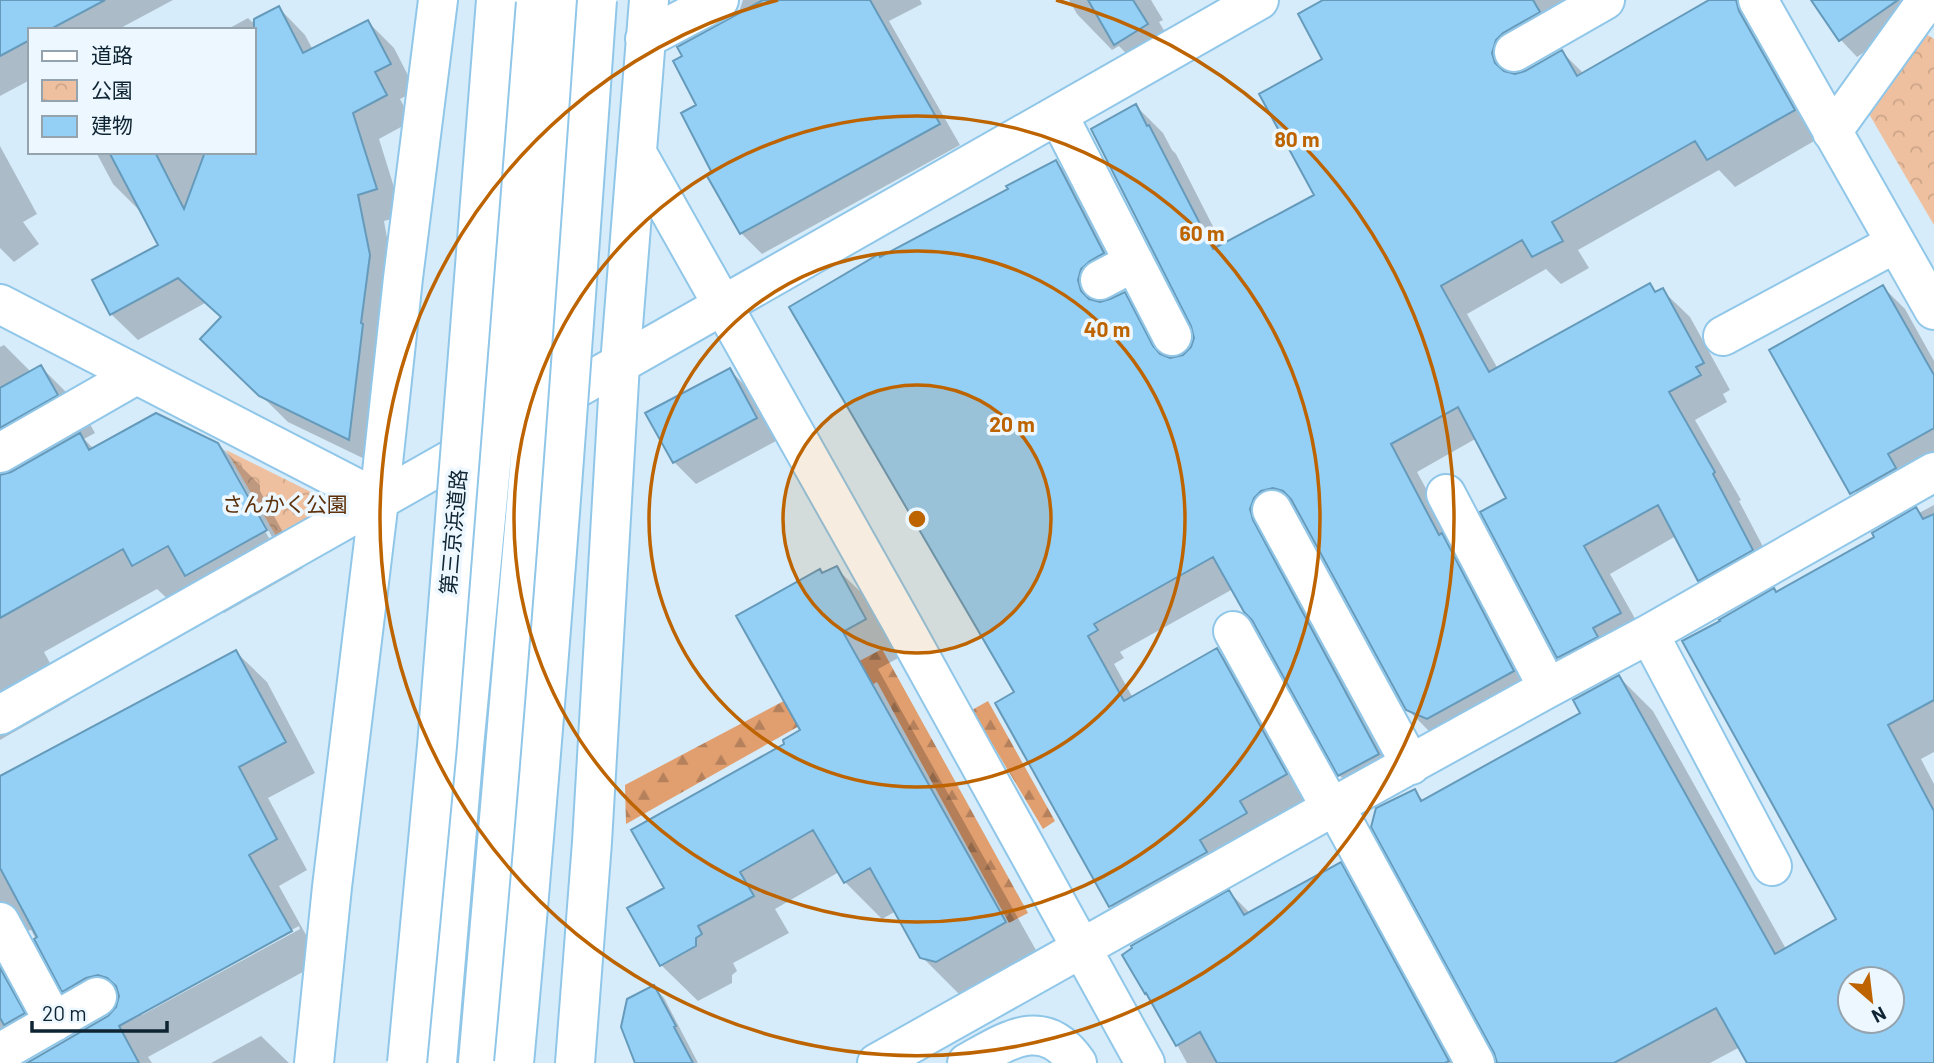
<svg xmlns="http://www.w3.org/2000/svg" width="1934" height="1063" viewBox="0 0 1934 1063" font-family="Barlow,'Noto Sans JP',sans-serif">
<defs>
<pattern id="forest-firs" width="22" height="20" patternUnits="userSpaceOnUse" patternTransform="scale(1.75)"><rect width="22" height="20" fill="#e19f6f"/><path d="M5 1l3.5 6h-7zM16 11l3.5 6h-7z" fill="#b5815c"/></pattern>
<pattern id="park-crowns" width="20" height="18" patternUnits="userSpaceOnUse" patternTransform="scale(1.75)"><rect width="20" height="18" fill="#efc09f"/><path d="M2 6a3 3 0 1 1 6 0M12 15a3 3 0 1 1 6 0" fill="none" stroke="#cca589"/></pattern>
</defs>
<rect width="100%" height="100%" fill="#d6ecfa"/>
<!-- forest -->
<path fill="url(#forest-firs)" d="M882 649 1028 913 1009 923 877 682 626 824 625 785Z
M988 701 1055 821 1043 829 972 710Z"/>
<!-- park -->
<path fill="url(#park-crowns)" d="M1923 32 1934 39V225L1869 114Z
M226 450 323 498 327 508 276 536Z"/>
<!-- shadow -->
<path fill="#0003" fill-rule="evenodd" d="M0 0H173L117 30H30V80L0 96Z
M743 0H920L922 4 889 21 960 145 762 254 741 233 715 174 698 106 730 21 739 12Z
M1069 0H1151L1163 20 1159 22 1181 59 1149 77 1119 46 1112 50 1077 14Z
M1333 0H1627L1564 37 1522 68 1521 74 1562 52 1584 74 1712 0H1740L1821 137 1735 187 1719 170 1578 250 1589 268 1561 284 1546 269 1467 314 1498 369 1650 286 1657 293 1662 290 1690 317 1730 390 1723 394 1727 402 1695 420 1741 500 1739 501 1779 577 1727 607 1700 580 1676 536 1610 574 1647 640 1586 685 1559 657 1483 513 1509 498 1477 438 1417 472 1540 699 1435 737 1407 709 1302 515 1289 518 1405 782 1367 802 1339 775 1254 619 1233 589 1120 652 1124 658 1114 664 1133 698 1217 650 1244 677 1314 802 1138 934 1111 906 997 703 1017 692 881 258 1010 190 1056 162 1083 189 1131 281 1108 297 1107 302 1124 294 1152 321 1171 359 1183 357 1192 348 1196 338 1136 106 1163 133 1172 150 1176 154 1223 246 1317 196 1324 60Z
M1813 0H1924L1903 26 1857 57 1840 39Z
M279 8 305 35 313 50 368 22 394 48 416 91 400 99 412 121 379 139 403 216 384 221 395 282 375 464 288 422 203 338 222 318 205 303 138 340 111 314 161 246 141 209 139 210 113 184 96 152H254V30H226L248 18 252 22Z
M0 146 37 214 23 222 39 244 14 262 0 248Z
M1883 287 1905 309 1934 361V461L1865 500 1843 479Z
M4 345 31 372 41 367 79 405 95 433 84 439 94 449 156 414 221 447 260 485V491L303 568 224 613 199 587 172 603 157 589 44 652 70 700 0 740V347ZM230 469H234L272 537 269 538Z
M730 370 751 392 778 440 696 484 674 462Z
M1934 505V752L1921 759 1934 784V949L1882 979H1850V1021H1892V981L1934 957V1063H1749L1740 1047 1710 1063H1498L1414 791 1424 801 1583 713 1619 677 1653 711 1786 949 1841 927 1777 594 1877 537 1876 536Z
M836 568 873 604 902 656 878 669 1041 959 973 997 959 994 922 957 896 911 882 919 845 882 839 872 775 909 789 933 733 963 737 971 732 975V983L698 1001 661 965 667 888 787 744 803 731 823 575Z
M236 652 267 682 315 773 268 798 307 870 279 886 321 962 148 1057 152 1063H30L109 1017 116 1009 94 1021 64 991 31 930 20 933 11 965 54 1044 30 1058 25 1063H0V778ZM299 926 300 929 142 1015 139 1012Z
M1340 864 1374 898 1464 1063H1187L1151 997 1229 892 1250 913Z
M654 987 664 998 698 1063H637Z
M261 1036 289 1063H211Z"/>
<!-- building -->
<path fill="#94d0f6" stroke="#659abb" stroke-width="2" fill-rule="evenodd" d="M0 0H105L49 30H30V40L0 56Z
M763 0H870L940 124 740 234 707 176 712 173 681 113 696 105 673 61 682 56 677 47Z
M1088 0H1133L1148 24 1114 45Z
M1323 0H1533L1540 12 1503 33 1496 40 1492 53 1495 63 1504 71 1515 74 1525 71 1562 50 1577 76 1709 0H1736L1739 11 1795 110 1707 160 1695 141 1552 222 1563 241 1532 257 1522 240 1441 286 1489 372 1650 283 1655 292 1663 288 1704 363 1696 367 1701 375 1669 392 1715 472 1713 474 1753 550 1698 581 1658 505 1584 546 1621 613 1593 628 1598 637 1557 658 1480 512 1506 498 1458 407 1391 444 1439 535 1442 533 1514 671 1427 719 1406 710 1291 499 1283 491 1273 488 1261 491 1254 498 1250 509 1253 520 1379 754 1338 776 1252 620 1244 612 1213 557 1094 624 1098 630 1088 636 1124 701 1217 648 1287 774 1240 801 1247 813 1200 840 1207 852 1109 907 995 703 1014 692 789 307 879 254 880 257 1008 189 1006 186 1056 160 1104 253 1090 261 1081 269 1078 280 1081 291 1089 299 1100 302 1110 299 1125 292 1153 346 1160 354 1170 358 1183 355 1191 347 1194 338 1191 326 1091 129 1136 104 1147 126 1149 125 1213 249 1314 195 1259 94 1322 59 1298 14Z
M1811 0H1898L1839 41Z
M279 6 303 53 368 20 391 64 375 72 387 95 353 113 377 189 358 195 370 255 361 323 363 324 349 440 259 396 200 339 221 317 178 278 110 315 92 280 158 245 109 152H155L184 209 205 152H254V19Z
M1883 285 1934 375V428L1888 454 1896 468 1850 494 1769 350Z
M41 365 58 395 0 428V388Z
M730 368 757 418 673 463 645 413Z
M156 413 218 443 267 530 185 576 168 546 132 566 123 549 0 618V475L11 472 80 433 89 450Z
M1916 507 1923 519 1934 514V700L1888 725 1934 811V1063H1747L1716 1008 1614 1063H1497L1494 1053 1371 827 1376 808 1415 789 1421 801 1580 713 1573 700 1619 675 1775 954 1836 919 1682 641 1720 621 1719 620 1774 588 1776 592 1874 537 1872 533ZM1850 979H1892V1021H1850Z
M837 566 866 619 843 632 1006 922 936 962 920 958 870 868 844 883 813 830 740 872 754 896 698 926 702 934 696 938V946L660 966 627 908 664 888 631 830 784 744 783 740 800 730 736 616 820 569 822 573Z
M236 650 286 742 239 767 277 839 249 855 292 931 119 1026 139 1063H27L108 1016 116 1007 119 996 116 986 107 978 98 975 86 978 62 992 34 939 37 937 0 868V776Z
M1341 862 1449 1061 1445 1063H1217L1200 1032 1176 1046 1146 993 1145 994 1122 955 1132 948 1131 946 1229 890 1244 915Z
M0 968 25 1013 4 1025 0 1018Z
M654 985 676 1026 674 1027 693 1063H635L621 1027 627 999Z"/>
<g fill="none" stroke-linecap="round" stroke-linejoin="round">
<defs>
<path id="minor" d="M1758 0 1934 310
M645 39 719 0
M1514 52 1605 0
M1058 115 1172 336
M1832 132 1927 0
M637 153 900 620 1145 1063
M1100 280 1134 262
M0 304 379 500
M1723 336 1896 243
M0 453 136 375
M1446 494 1548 688
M1272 510 1411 765
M1233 631 1331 808
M1649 634 1772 866
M0 715C420 477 840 240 1259 0
M1335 806 1475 1063
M0 922 54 1022
M10 1047 97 997
M314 1063 332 887 379 500 403 278 438 0
M437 1063 464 747 494 434 529 0
M478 1063 534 412 563 0
M575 1063 592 842 620 364 649 0
M877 1063 1331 808 1548 688 1649 634 1934 472
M967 1063C1007 1041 1043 1014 1077 1063"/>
</defs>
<!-- minor casing -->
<use href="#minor" stroke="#90c7e9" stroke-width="42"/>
<!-- minor -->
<use href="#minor" stroke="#fff" stroke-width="38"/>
<defs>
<path id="highway-bridge" d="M407 1063 437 746 496 0
M514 1063C547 709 572 355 597 0"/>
</defs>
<!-- highway-bridge casing -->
<use href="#highway-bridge" stroke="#90c7e9" stroke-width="42" stroke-linecap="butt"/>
<!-- highway-bridge -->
<use href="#highway-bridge" stroke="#fff" stroke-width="38"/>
</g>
<!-- distance rings -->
<circle cx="917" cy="519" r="134" fill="#bd6401" fill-opacity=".12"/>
<g fill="none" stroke="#bd6401" stroke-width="3.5">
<circle cx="917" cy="519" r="134"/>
<circle cx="917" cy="519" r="268"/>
<circle cx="917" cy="519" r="403"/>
<path d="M1056 0A537 537 0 1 1 778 0"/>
</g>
<g text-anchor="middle" stroke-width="7" stroke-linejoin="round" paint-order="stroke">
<!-- park labels -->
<g font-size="21" fill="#5c310b" stroke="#edf7ff">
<text x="285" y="512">さんかく公園</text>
</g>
<!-- street labels -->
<g font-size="21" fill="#0e2432" stroke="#edf7ff">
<text transform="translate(454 532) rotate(-85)" y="7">第三京浜道路</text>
</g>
</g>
<circle cx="917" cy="519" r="10" fill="#bd6401" stroke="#edf7ff" stroke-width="3.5"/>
<g font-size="21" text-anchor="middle" font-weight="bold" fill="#bd6401" stroke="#edf7ff" stroke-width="7" stroke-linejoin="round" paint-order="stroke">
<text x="1297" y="147">80 m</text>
<text x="1202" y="241">60 m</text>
<text x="1107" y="337">40 m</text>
<text x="1012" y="432">20 m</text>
</g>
<!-- legend -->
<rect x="28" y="28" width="228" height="126" fill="#edf7ff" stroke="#94a3ad" stroke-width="2"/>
<rect x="42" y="51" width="35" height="10" fill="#ffffff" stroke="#94a3ad" stroke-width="2"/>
<text x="91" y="63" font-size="21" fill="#0e2432">道路</text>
<rect x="42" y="80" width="35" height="21" fill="url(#park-crowns)" stroke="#94a3ad" stroke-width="2"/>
<text x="91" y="98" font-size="21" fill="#0e2432">公園</text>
<rect x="42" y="116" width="35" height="21" fill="#94d0f6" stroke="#94a3ad" stroke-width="2"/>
<text x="91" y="133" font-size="21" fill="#0e2432">建物</text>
<!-- north arrow -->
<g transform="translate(1871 1000) rotate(152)"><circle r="33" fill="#edf7ff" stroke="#94a3ad" stroke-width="2"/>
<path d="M0-5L12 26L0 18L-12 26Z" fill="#bd6401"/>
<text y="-10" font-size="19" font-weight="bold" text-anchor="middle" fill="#0e2432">N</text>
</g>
<!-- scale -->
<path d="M32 1021v10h135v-10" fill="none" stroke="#0e2432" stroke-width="3.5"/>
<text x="42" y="1021" font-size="21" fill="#0e2432" stroke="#edf7ff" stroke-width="5" paint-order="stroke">20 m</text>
</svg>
